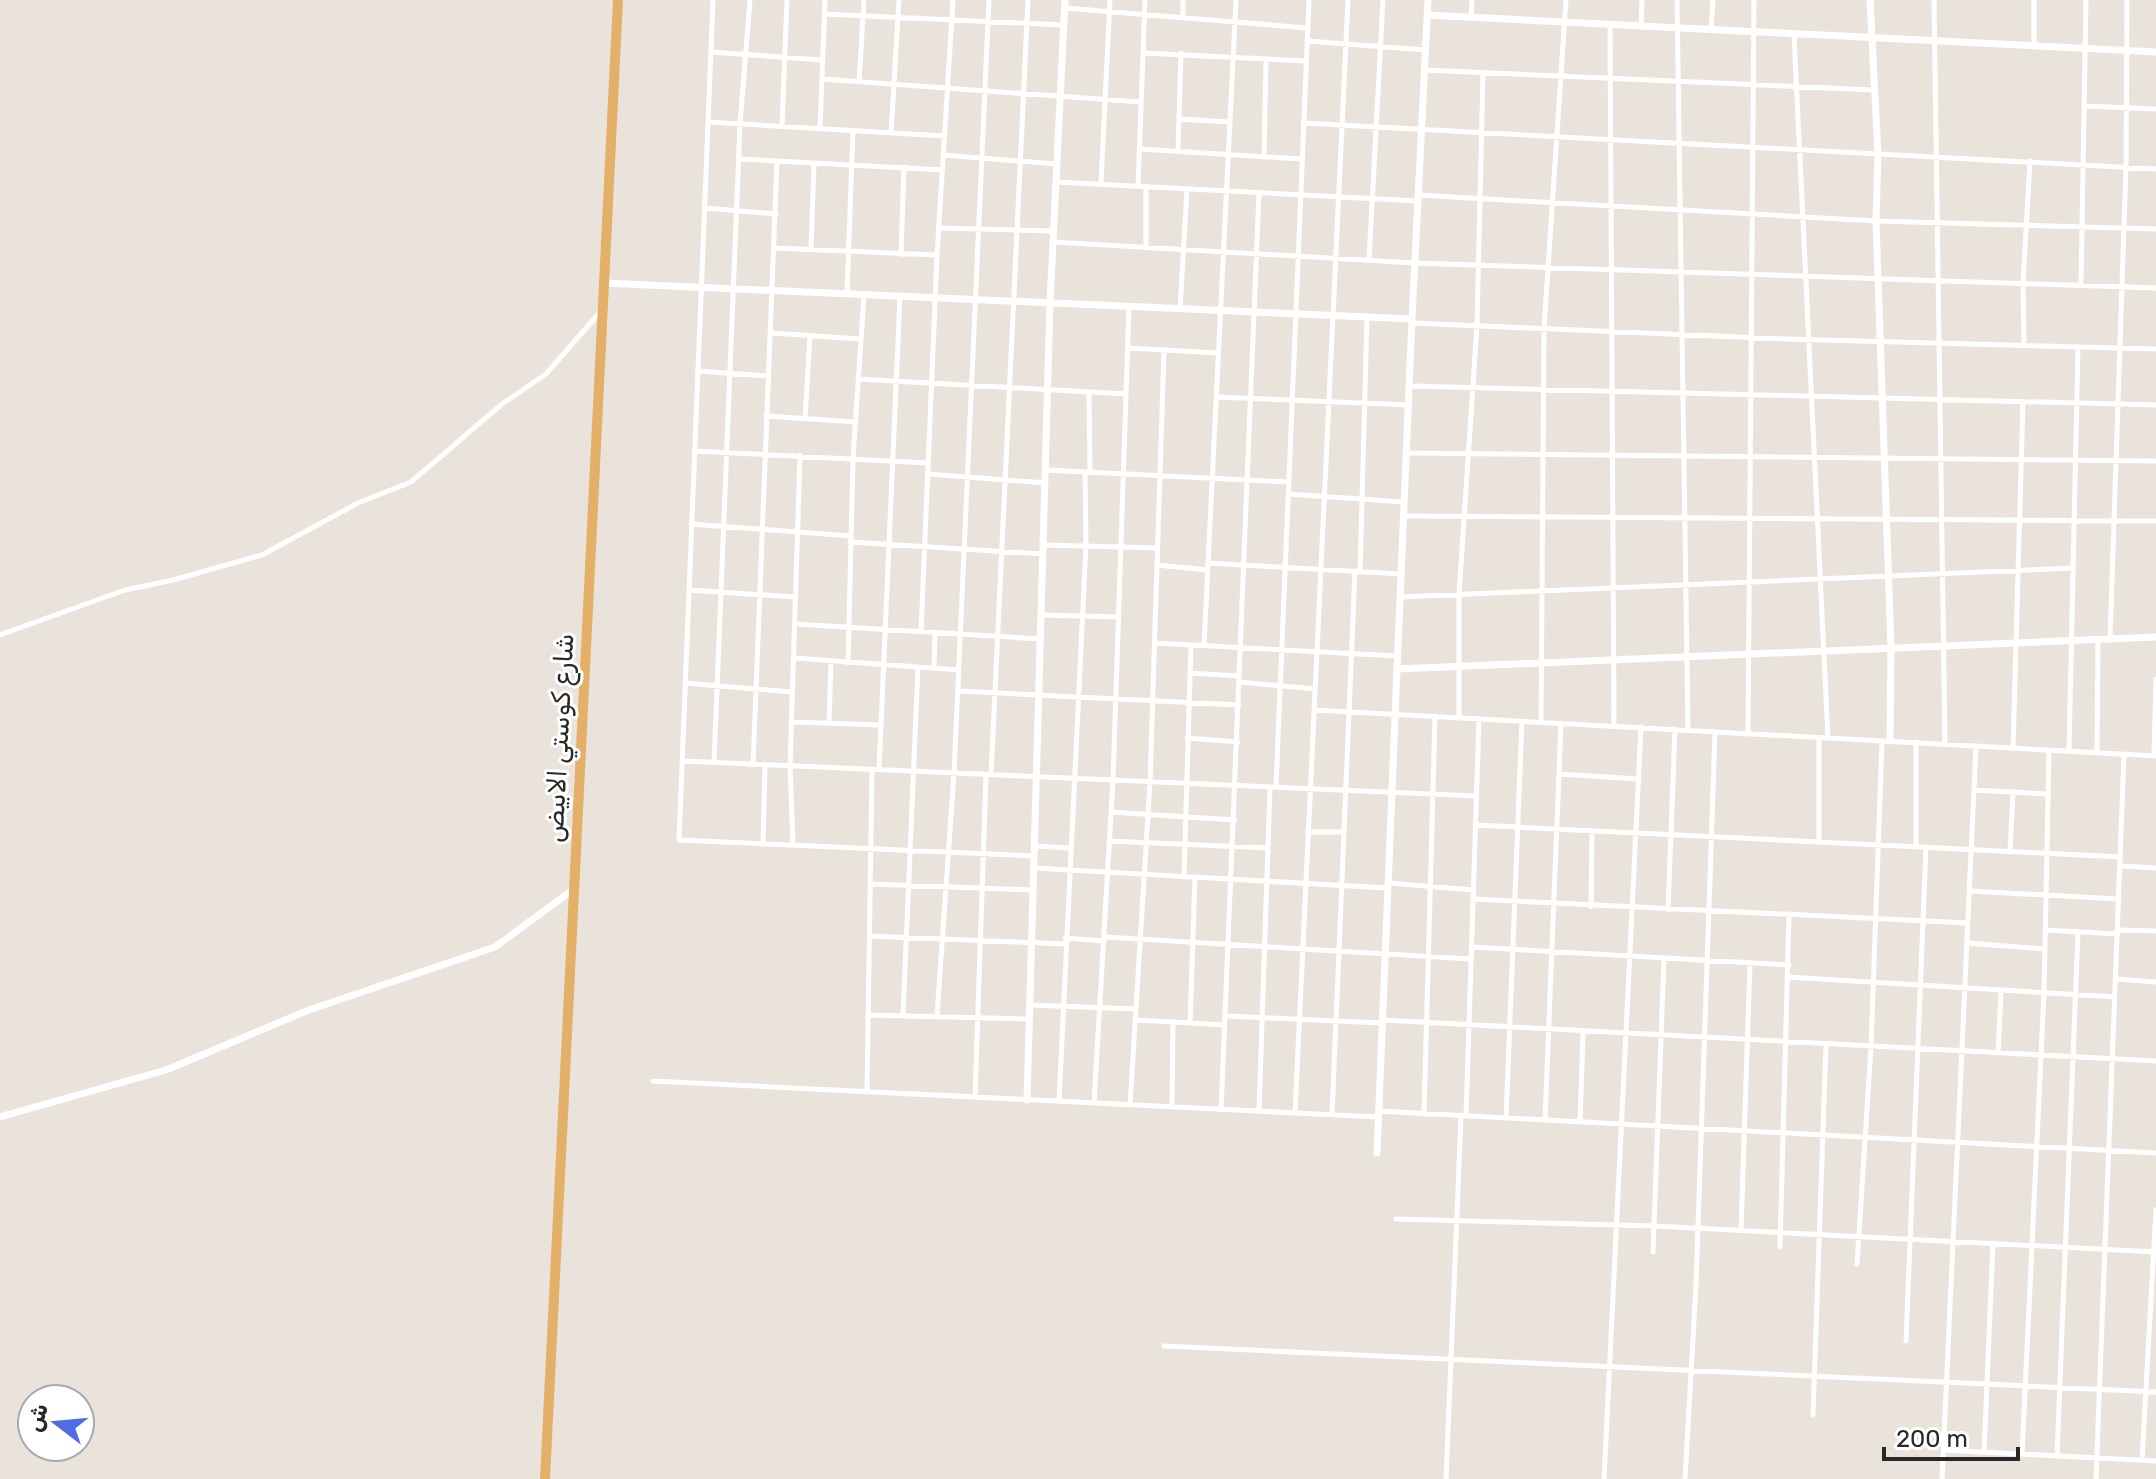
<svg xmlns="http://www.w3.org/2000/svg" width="2156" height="1479" viewBox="0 0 2156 1479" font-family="Rubik,Vazirmatn,sans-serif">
<rect width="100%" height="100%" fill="#e9e3dc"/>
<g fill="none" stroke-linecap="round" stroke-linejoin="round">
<!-- minor -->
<path stroke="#fff" stroke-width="5" d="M713 0 679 840 1035 856
M1677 0 1688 730
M1934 0 1945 744
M1065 8 1307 28
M824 14 1063 25
M1183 18V0
M1471 18 1472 0
M1610 25 1614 726
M1641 27 1642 0
M1711 30 1713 0
M1794 35 1828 738
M1307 41 1425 50
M2034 47V0
M711 52 822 60
M1143 53 1306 61
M1425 70 1874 90
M822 79 1141 102
M859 82 864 0
M2084 106 2156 109
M1179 119 1229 122
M708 122 945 136
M1303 123 2156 169
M782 126 787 0
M820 128 825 0
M891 133 899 0
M1140 149 1301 159
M1178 151 1181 53
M943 155 1057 164
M1264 156 1266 59
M739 159 943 170
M1056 182 1418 201
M1101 184 1110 0
M1138 186 1145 0
M1146 186V247
M1418 195 1876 221 2156 229
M704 208 776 214
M938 228 1053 231
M1053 242 1415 263 2156 288
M775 248 937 255
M811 249 814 163
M901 254 904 167
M1369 260 1383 0
M2081 285 2086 0
M847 294 853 130
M1180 309 1187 189
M1412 323 1786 339 2156 349
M771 333 861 339
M2024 345 2023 283 2030 161
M1128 348 1218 353
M697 371 769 376
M858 379 1126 394
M1410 386 2156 405
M1089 392 1090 472
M1216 397 1409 405
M766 416 856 422
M805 419 810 336
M694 451 928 463
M1406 453 2156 461
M1046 470 1288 482
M928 474 1045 483
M1288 494 1404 502
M1404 516 2156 521
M691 524 851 536
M850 542 1043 554
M1043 545 1158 548
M1208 563 1401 574
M1157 565 1208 570
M1360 572 1367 317
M689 590 795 597
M1400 597 2074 568
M1041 615 1118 617
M795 624 1041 639
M921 632 937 255 953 0
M0 635 125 590 173 580 262 555 358 503 411 482 502 404 546 374 602 310
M2110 639 2126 167 2127 0
M1155 643 1397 656
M1204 645 1236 0
M794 658 959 670
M848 663 853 458 864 295
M934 668 935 633
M1190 673 1239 676
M1239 682 1315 689
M685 683 792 692
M958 691 1239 705
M1314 710 2156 756
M1459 717V594L1477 325 1483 73
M791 722 881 725
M1541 722 1544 328 1566 0
M829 723 831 661
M1748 733 1754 0
M1187 738 1238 742
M1916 742V847
M2013 748 2023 401
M2069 751 2078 347
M2097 752 2098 639
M2154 755 2156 679
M682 761 1476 796
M714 763 740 124 750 0
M753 765 777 161
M879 770 900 296
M1559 774 1639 779
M991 775 1028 0
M1276 787 1309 0
M1974 790 2048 794
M1111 812 1235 820
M1475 825 2121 857
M1308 832H1344
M1109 841 1268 848
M1819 842V738
M763 844 765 765
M793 845 790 766 800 455
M1035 846 1069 848
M2010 851 2013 792
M2120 866 2156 868
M1034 868 1387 888
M1184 877 1191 645
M1389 883 1473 890
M870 884 1033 890
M1970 891 2119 899
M1473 899 1968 923
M1591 907 1592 831
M1668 910 1675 729
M2045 930 2118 934
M2118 930 2156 931
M869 936 1065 944
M1104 937 1471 959
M1065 938 1104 941
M1968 943 2045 949
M1471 947 1789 965
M1788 977 2115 997
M2116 979 2156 982
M1030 1005 1136 1009
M868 1015 1030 1019
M903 1015 918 667
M937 1015 954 773 989 0
M1226 1016 1382 1023
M1136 1020 1225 1025
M1382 1020 2156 1061
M1190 1023 1195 877
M1998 1053 2001 991
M653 1081 1378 1117
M867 1092 872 770
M975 1097 986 775
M1059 1101 1086 545 1085 472
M1094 1103 1113 780 1129 306
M1130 1105 1150 782 1164 350
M1172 1107 1173 1022
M1221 1110 1259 193
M1259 1111 1270 787
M1379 1111 2156 1153
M1295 1113 1348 0
M1424 1114 1435 716
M1332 1115 1355 571
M1466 1116 1479 719
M1506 1118 1522 721
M1545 1120 1561 723
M1580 1122 1583 1032
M1396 1219 1655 1226 2156 1252
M1741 1230 1750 963
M1780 1247 1789 915
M1653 1252 1664 958
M1857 1264 1871 1047 1882 741
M1906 1341 1926 847
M1164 1346 2156 1392
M1813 1415 1826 1044
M1943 1450 2156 1461
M1984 1452 1993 1243
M2022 1454 2044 993 2049 750
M2057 1456 2078 932
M2142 1460 2156 1210
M1446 1479 1461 1116
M1604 1479 1641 727
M1685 1479 1696 1285 1715 732
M1942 1479 1976 746
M2096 1479 2124 754"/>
<!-- tertiary -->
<path stroke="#fff" stroke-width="7" d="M1870 0 1878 154 1876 221 1891 647 1890 741
M1427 15 2156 52
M1412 319 1428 0
M1027 1100 1050 303 1065 0
M0 1117 166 1070 309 1010 495 947 574 889
M1377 1153 1397 669"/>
<!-- secondary -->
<path stroke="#fff" stroke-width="7" d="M604 283 1412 319 1397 669 2156 637"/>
<!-- trunk -->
<path stroke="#e4b068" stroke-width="10" d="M545 1479 618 0"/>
</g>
<g text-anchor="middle" stroke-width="6" stroke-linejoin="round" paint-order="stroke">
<!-- street labels -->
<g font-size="26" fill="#282828" stroke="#fff">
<text transform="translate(559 738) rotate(-87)" y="9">شارع كوستي الابيض</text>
</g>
</g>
<!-- north arrow -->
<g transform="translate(56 1423) rotate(286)"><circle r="38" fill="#ffffff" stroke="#a9a9a9" stroke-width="2"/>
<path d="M0-6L14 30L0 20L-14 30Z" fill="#4f6ce2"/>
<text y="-12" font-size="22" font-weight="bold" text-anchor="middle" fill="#282828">ش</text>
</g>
<!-- scale -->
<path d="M1884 1447v12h134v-12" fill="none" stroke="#282828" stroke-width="4"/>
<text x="1896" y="1447" font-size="24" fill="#282828" stroke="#ffffff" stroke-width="6" paint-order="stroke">200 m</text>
</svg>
